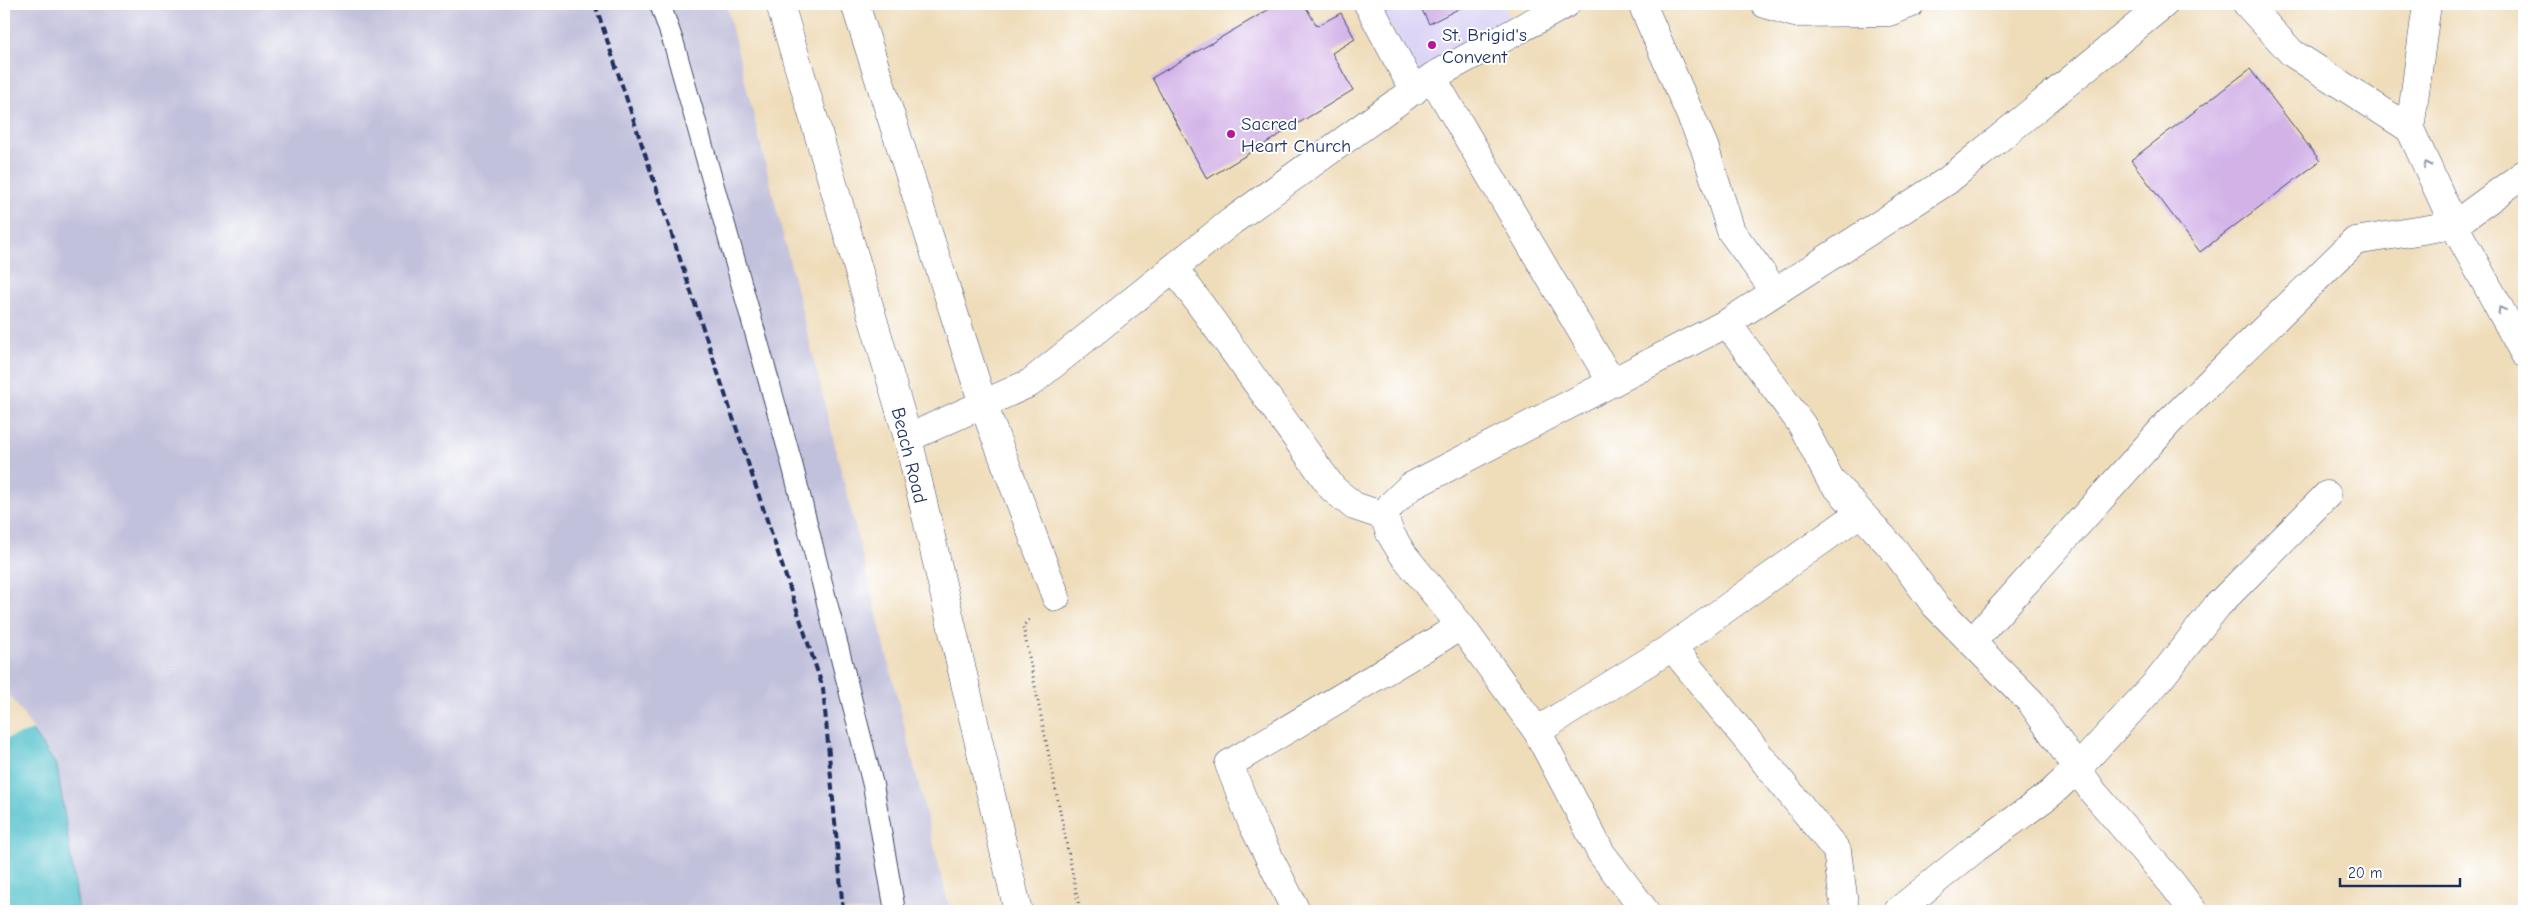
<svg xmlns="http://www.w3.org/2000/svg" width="2528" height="915" viewBox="0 0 2528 915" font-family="'Comic Neue',sans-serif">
<rect width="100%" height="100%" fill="#fff"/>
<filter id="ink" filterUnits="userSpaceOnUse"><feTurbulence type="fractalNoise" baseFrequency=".02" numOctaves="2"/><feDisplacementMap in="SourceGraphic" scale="10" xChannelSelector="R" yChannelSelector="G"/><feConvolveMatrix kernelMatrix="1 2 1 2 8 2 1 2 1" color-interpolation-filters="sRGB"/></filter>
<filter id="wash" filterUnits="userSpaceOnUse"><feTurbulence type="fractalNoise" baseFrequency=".0096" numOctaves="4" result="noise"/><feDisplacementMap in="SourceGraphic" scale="20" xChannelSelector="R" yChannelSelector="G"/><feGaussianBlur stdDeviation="1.12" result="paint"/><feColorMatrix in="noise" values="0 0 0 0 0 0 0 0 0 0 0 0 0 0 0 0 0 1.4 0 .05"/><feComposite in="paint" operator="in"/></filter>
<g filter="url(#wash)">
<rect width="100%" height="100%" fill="#efdcb9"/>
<!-- built -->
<path fill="#ddd5f6" d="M1379 4H1502L1510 17 1416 73Z"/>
<!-- industrial -->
<path fill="#c2c1dc" d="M4 4H726L950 911H79L57 766 4 692Z"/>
<!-- water -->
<path fill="#56c2ce" stroke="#387896" d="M4 692 57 766 79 911H4Z"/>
<!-- pier -->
<path fill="#efdcb9" d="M4 689 6 690 34 730 4 739Z"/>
<g id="blocks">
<!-- building -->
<path fill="#d3b2e8" d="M1278 4H1304L1317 26 1341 13 1355 39 1332 53 1353 90 1207 179 1152 78Z
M1419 4H1468L1429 24Z
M2250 69 2320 161 2200 252 2131 160Z"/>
</g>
</g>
<g filter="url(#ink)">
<use href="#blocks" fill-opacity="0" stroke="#3b496c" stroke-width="1"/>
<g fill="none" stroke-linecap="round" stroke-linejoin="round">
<defs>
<path id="service" d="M660 4 674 44 791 460 873 785 895 911"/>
<path id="minor" d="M855 4 983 404 1056 597
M1368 4 1414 91
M1642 4 1704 146 1731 231 1774 290
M1765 4 1794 13 1889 12 1910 4
M2247 4 2292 53 2410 129
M1432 77 1612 383
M1174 268 1333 489 1354 506 1384 516
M1727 323 1802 425 1830 479 1896 552 1935 605 2031 702 2094 793 2171 882 2193 911
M908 438 1030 383 1232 221 1432 77 1566 4
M1972 642 2170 421 2355 241 2454 225 2524 174
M1672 647 1837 851 1845 911
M1537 731 1672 647 1860 513
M1296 911 1253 825 1229 764 1461 626
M1645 911 1601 853 1537 731 1461 626 1402 553 1390 533 1384 516 1391 505 1410 487 1727 323 1947 181 2164 4
M1898 911 1976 848 2050 794 2077 769 2158 681 2217 606 2327 495"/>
<path id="secondary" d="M2427 4 2410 129 2454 225 2524 353"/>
<path id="primary" d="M780 4 908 438 1018 911"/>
</defs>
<!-- service casing -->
<use href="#service" stroke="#3b496c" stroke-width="22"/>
<!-- minor casing -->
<use href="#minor" stroke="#3b496c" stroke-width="29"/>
<!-- secondary casing -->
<use href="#secondary" stroke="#3b496c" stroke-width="29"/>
<!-- primary casing -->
<use href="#primary" stroke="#3b496c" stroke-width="29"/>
<!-- path -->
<path stroke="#3b496c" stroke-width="3" stroke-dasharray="1 4" stroke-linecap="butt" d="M1029 620 1023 626 1080 911"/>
<!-- service -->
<use href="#service" stroke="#fff" stroke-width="20"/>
<!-- minor -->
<use href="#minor" stroke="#fff" stroke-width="28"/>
<!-- secondary -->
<use href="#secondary" stroke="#fff" stroke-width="28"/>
<!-- primary -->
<use href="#primary" stroke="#fff" stroke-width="28"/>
<!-- rail -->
<path stroke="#1b2f5e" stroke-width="4" stroke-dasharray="8 4" stroke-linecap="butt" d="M595 4 823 688 843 911"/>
</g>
<!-- one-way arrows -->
<defs><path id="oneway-chevron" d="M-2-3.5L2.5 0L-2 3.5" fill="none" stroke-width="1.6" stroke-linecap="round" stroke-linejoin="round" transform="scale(1.25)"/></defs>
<g stroke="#8d97ae">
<use href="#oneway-chevron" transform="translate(2427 165) rotate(-114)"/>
<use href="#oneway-chevron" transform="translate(2501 310) rotate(-119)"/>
</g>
</g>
<!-- markers -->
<g fill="#b5179e" stroke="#fff" stroke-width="2">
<circle cx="1432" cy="45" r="5"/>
<circle cx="1231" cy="134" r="5"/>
</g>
<g text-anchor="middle" stroke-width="4" stroke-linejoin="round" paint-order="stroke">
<!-- poi labels -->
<g font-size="19" fill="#1b2f5e" stroke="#fff" text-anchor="start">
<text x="1442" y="41">St. Brigid's<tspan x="1442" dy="22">Convent</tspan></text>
<text x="1241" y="130">Sacred<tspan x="1241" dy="22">Heart Church</tspan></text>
</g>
<!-- street labels -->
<g font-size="19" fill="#1b2f5e" stroke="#fff">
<text transform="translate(910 455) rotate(76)" y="7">Beach Road</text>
</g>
</g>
<!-- margin -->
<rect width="2528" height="915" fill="none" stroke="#fff" stroke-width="20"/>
<!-- scale -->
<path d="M2340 878v8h120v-8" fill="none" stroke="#1b2f5e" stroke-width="2.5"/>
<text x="2348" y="878" font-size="15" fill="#1b2f5e" stroke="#ffffff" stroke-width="4" paint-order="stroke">20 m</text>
</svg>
